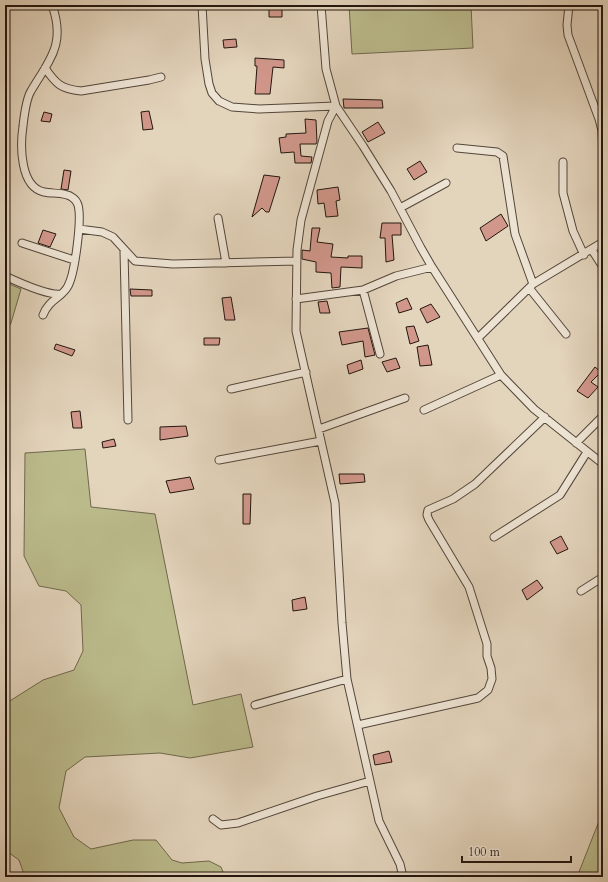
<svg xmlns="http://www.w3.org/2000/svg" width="608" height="882" viewBox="0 0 608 882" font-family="Cardo,serif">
<rect width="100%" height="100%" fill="#e3d4bc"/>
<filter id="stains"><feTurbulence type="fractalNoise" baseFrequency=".005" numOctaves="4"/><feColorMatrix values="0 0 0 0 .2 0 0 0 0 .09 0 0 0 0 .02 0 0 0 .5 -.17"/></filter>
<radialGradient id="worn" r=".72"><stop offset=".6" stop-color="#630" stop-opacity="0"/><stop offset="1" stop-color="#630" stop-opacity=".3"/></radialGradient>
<!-- green -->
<path fill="#bbbb8c" stroke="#6f684d" d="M349 5H471L473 48 352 54Z
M5 282 21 289 11 323 5 332Z
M85 449 91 507 155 514 193 705 241 694 253 747 190 758 160 753 85 757 66 771 59 808 74 837 91 849 133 840H156L172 860 182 863 209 861 221 867 225 877H25L19 860 8 852 5 853V704L43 680 74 670 83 651 81 605 66 591 39 586 24 556 25 453Z
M603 811V877H577Z"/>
<!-- building -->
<path fill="#d1978b" stroke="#23160e" d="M269 5H282V17H269Z
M236 39 237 47 224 48 223 40Z
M255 58 284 60V68L273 67 270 94H255L257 66H255Z
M343 99 382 100 383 108H344Z
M149 111 153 129 143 130 141 112Z
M44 112 52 114 50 122 41 121Z
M305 119 316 120 317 142 316 144H300L301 156 312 157 311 163H295L294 152 281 153 279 138 286 137V134L306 133Z
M378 122 385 133 368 142 362 132Z
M420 161 427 172 414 180 407 169Z
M64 170 71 171 68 190 61 189Z
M264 175 280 177 269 212H266L262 208 252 217Z
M338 187 340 200 336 201 338 216 326 217 324 203 318 204 317 190Z
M501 214 508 226 486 241 480 228Z
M382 223H401V235H392L394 260 386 262 385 238H380Z
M312 228H320L317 242 333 244 331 257 348 258V256H362V268L341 267 340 287 332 288 331 273 316 272V262L302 259V250L310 251Z
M43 230 56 234 50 247 38 243Z
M130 289 152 290V296H131Z
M231 297 235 320H225L222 298Z
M407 298 412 309 399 313 396 303Z
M327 301 330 313H320L318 302Z
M431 304 440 317 427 323 420 309Z
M414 326 419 341 410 344 406 327Z
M368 328 375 355 365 357 363 341 342 345 339 332Z
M204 338H220L219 345H204Z
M56 344 75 350 72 356 54 349Z
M428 345 432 365 420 366 417 347Z
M396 358 400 368 387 372 382 362Z
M361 360 363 369 349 374 347 365Z
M595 367 601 372 591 382 598 387 588 398 577 391Z
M80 411 82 428H73L71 412Z
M186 426 188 436 160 440V427Z
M114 439 116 446 103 448 102 442Z
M339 474H364L365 482 340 484Z
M190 477 194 489 170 493 166 481Z
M243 494H251L250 524H243Z
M561 536 568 549 557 554 550 542Z
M537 580 543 588 527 600 522 590Z
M305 597 307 609 293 611 292 600Z
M389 751 392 762 375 765 373 755Z"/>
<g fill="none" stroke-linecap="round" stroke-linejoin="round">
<defs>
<path id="minor" d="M202 5 205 59 209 84 212 93 219 101 232 107 259 109 336 106
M321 5 326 69 336 106 363 146 391 191 421 248 432 267 501 375 534 409 603 464
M569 5 567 25 568 35 599 119 602 131 603 155
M45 68C56 84 61 89 81 91L149 80 161 77
M336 106 328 121 301 220 297 250 296 331 335 503 342 623 347 679 379 821 400 864 403 877
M457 148 497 152 503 156 515 234 533 284
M563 162V193L573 231 584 255
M400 208 446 183
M218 218 226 263
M79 229 102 232 113 237 135 261 173 264 297 261
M22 243 74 260
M592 250 603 267
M124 251 128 420
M5 276C18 282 48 296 61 294
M530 289 566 334
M363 290 380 354
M296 299 363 290 396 276 432 267
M43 315C49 299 62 298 68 286 75 273 82 219 78 205 77 202 76 200 73 198 66 192 53 194 44 192 20 187 20 146 23 126 24 117 26 99 31 91 50 59 66 44 52 5
M478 338 533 284 603 242
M231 389 306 372
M424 410 501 375
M319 429 405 398
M576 443 603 416
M219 460 321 441
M494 537 560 495 587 452
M581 591 603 577
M255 705 347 679
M358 725 478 698 488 690 492 679 491 668 487 656V644L469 587 429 520 427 515 428 510 453 499 475 484 545 417
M213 819 221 825 238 823 317 796 370 781"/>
</defs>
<!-- minor casing -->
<use href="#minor" stroke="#53463a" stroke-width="9"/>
<!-- minor -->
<use href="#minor" stroke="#ede3d3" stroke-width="7"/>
</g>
<!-- margin -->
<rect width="608" height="882" fill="none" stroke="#e3d4bc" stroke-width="20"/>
<rect x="6" y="6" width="596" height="870" fill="none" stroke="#23160e" stroke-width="2"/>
<rect x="10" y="10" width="588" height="862" fill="none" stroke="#23160e"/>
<!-- scale -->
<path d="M462 856v6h109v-6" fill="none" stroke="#23160e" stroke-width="2"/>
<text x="468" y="856" font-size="12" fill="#23160e" stroke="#ede3d3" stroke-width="3" paint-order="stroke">100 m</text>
<rect width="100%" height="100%" filter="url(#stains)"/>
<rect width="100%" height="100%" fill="url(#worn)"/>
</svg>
